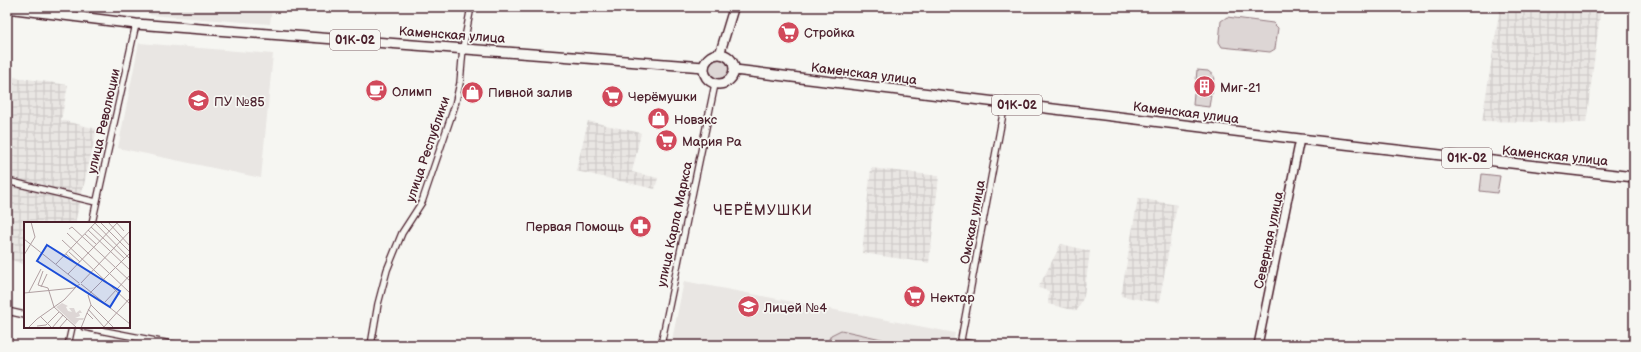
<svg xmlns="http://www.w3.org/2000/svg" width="1641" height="352" viewBox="0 0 1641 352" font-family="'Balsamiq Sans',sans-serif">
<defs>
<pattern id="industrial-grid" width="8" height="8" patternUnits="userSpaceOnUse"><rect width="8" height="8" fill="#e9e6e3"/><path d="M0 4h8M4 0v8" fill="none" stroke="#c9c5c3"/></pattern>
</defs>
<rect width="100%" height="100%" fill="#f6f6f2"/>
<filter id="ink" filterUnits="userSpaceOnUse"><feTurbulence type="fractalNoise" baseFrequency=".025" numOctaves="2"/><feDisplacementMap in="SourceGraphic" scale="8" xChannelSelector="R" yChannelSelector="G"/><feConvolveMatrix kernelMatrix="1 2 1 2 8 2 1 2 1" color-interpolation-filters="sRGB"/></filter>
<g filter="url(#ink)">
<!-- built -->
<path fill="#e9e6e3" d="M151 7H272L270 24 150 15Z
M139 43 273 54 261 178 118 148Z
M684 281 955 333 953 345H671Z"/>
<!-- industrial -->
<path fill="url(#industrial-grid)" d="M1500 7H1601L1586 123 1482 121Z
M7 76 68 85 61 120 97 129 75 223H25V265L7 258Z
M588 121 641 133 632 172 658 178 655 189 576 171Z
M871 168 939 176 929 263 862 253Z
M1138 198 1177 205 1159 303 1121 296Z
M1061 244 1090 251 1084 296 1077 311 1048 304 1049 291 1038 288Z"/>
<!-- grass -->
<path fill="#ddd6d5" stroke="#947a80" d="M1227 17 1273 23 1278 28 1275 49 1270 52 1222 47 1219 42 1221 21Z
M705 69a14 14 0 1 1 28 0a14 14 0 1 1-28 0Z
M1197 70 1208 71 1214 76 1212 93 1195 91Z
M1194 93 1211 95 1209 107 1193 105Z
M1482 174 1500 176 1497 193 1480 191Z
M841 330 908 345H826L831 335Z"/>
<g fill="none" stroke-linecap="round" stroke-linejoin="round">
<defs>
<path id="minor" d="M7 181 96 202
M92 223 136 24
M7 311 25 315
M84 327 176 345
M961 342 977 345
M68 345 72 327
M371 345 378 304 387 270 402 233 422 202 455 105 460 83 463 48 471 7
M661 345 715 84
M960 345 1005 103"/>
<path id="tertiary" d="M1258 345 1300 139"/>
<path id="secondary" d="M720 53 734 7"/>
<path id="primary" d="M7 8 136 24 704 67
M704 69a15 15 0 1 1 30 0a15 15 0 1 1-30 0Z
M735 70 1300 139 1634 177"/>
</defs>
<!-- minor casing -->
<use href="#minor" stroke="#4a1f2b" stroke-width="8"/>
<!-- tertiary casing -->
<use href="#tertiary" stroke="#4a1f2b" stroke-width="10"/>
<!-- secondary casing -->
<use href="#secondary" stroke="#4a1f2b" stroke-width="11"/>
<!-- primary casing -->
<use href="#primary" stroke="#4a1f2b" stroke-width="12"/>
<!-- minor -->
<use href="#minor" stroke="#f6f6f2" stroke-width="5.5"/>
<!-- tertiary -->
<use href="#tertiary" stroke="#f6f6f2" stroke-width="7"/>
<!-- secondary -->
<use href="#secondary" stroke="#f6f6f2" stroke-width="8"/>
<!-- primary -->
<use href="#primary" stroke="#f6f6f2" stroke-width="9"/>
</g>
</g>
<!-- icons -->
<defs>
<symbol id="supermarket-disc" viewBox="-11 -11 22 22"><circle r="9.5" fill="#d1495b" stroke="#f6f6f2"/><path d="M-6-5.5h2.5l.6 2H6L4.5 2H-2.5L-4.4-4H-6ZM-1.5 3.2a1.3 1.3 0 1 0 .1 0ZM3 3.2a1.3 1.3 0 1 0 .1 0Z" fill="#fff"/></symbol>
<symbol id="building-disc" viewBox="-11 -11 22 22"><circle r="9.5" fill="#d1495b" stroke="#f6f6f2"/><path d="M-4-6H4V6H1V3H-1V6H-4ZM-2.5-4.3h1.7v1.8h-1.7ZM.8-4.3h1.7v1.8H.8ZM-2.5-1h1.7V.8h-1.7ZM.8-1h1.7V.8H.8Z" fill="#fff"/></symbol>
<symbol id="cafe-disc" viewBox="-11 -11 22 22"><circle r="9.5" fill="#d1495b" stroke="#f6f6f2"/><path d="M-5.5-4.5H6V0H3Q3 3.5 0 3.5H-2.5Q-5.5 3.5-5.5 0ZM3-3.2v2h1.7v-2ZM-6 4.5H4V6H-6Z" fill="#fff"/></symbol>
<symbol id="shop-disc" viewBox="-11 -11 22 22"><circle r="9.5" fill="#d1495b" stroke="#f6f6f2"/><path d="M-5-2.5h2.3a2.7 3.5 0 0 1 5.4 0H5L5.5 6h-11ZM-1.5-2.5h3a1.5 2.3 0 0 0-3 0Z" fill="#fff"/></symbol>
<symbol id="university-disc" viewBox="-11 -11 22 22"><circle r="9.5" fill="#d1495b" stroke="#f6f6f2"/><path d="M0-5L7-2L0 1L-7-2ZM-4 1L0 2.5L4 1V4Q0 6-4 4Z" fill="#fff"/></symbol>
<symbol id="pharmacy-disc" viewBox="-11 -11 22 22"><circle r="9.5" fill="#d1495b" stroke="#f6f6f2"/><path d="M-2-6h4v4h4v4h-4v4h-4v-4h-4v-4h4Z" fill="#fff"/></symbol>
<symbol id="school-disc" viewBox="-11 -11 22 22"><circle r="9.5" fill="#d1495b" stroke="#f6f6f2"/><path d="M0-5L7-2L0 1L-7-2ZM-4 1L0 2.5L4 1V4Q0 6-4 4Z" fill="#fff"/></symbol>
</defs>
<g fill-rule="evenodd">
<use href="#supermarket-disc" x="776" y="20" width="25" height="25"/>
<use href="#building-disc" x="1192" y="74" width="25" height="25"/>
<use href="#cafe-disc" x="364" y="78" width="25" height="25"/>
<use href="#shop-disc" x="460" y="80" width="25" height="25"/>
<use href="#supermarket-disc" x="600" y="84" width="25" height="25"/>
<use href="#university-disc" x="186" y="88" width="25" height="25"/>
<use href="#shop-disc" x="646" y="106" width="25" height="25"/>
<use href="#supermarket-disc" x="654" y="128" width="25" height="25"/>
<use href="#pharmacy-disc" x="628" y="214" width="25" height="25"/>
<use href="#supermarket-disc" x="902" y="284" width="25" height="25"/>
<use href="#school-disc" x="736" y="294" width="25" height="25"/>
</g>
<g text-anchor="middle" stroke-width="3.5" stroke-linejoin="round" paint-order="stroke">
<!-- shield labels -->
<g fill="#f6f6f2" stroke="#7e6067" stroke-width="1">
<rect x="330" y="30" width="50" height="20" rx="3"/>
<rect x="992" y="95" width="50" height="20" rx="3"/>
<rect x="1442" y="148" width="50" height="20" rx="3"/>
</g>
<g font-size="12" font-weight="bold" fill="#4a1f2b">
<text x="355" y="44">01К-02</text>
<text x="1017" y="109">01К-02</text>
<text x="1467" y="162">01К-02</text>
</g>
<!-- poi labels -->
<g font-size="13" fill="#4a1f2b" stroke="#f6f6f2" text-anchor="start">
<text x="804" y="37">Стройка</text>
<text x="1220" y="92">Миг-21</text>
<text x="392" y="96">Олимп</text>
<text x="488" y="97">Пивной залив</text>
<text x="628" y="101">Черёмушки</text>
<text x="214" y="106">ПУ №85</text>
<text x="674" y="124">Новэкс</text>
<text x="682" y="146">Мария Ра</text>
<text x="624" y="231" text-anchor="end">Первая Помощь</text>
<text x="930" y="302">Нектар</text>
<text x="764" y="312">Лицей №4</text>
</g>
<!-- street labels -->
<g font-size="13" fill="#4a1f2b" stroke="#f6f6f2">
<text transform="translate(452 34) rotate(4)" y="5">Каменская улица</text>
<text transform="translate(864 73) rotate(7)" y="5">Каменская улица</text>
<text transform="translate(1186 112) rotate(7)" y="5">Каменская улица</text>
<text transform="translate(103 121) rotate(-77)" y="5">улица Революции</text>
<text transform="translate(427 149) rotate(-71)" y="5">улица Республики</text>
<text transform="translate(1555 155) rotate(6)" y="5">Каменская улица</text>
<text transform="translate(972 222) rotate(-79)" y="5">Омская улица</text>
<text transform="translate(674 224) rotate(-78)" y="5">улица Карла Маркса</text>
<text transform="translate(1268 240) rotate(-78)" y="5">Северная улица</text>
</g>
<!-- neighbourhood labels -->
<g font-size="14" letter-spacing="1" fill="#4a1f2b" stroke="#f6f6f2">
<text x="763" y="215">ЧЕРЁМУШКИ</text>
</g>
</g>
<!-- overview -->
<g transform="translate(24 222)">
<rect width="106" height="106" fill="#f6f6f2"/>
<path d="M38 81 44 84 42 85 44 89 48 90 45 86H50L52 91 56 88 58 91H55L56 94 51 96H60L59 98H55L51 103 32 85Z" fill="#ddd6d5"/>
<path fill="none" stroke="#b1a0a2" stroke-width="1" d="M70 0 106 37M76 0 106 30M84 0 106 24M92 0 100 9M67 5 79 16M45 7 48 5 106 59M64 8 106 48M43 11 106 71M61 12 72 22M79 16 101 37M0 17 55 61M38 18 106 82M45 30 56 40M42 32 53 42M0 33 11 15 7 0M32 42 72 0M19 49 14 63 24 66 30 85 53 106M44 52 94 0M57 61 106 9M57 62 106 102M17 65 23 52M5 70 17 47M0 71 50 66 56 62M81 80 106 53M67 83 90 106M64 87 80 105M16 94 28 106M69 97 63 91 67 83 64 73 106 31M13 104 22 103 35 90M4 106 13 97 40 78 52 65M28 106 39 93M35 106 43 97M57 106 63 91M79 106 106 76"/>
<path fill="#1d4ed8" fill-opacity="0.15" stroke="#1d4ed8" stroke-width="2" d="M23 23 96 69 86 85 13 39Z"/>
<rect width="106" height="106" fill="none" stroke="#4a1f2b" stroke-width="2"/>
</g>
<!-- margin -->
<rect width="1641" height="352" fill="none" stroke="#f6f6f2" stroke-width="24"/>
<rect x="12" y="12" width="1617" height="328" fill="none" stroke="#4a1f2b" stroke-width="1.5" filter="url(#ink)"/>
</svg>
